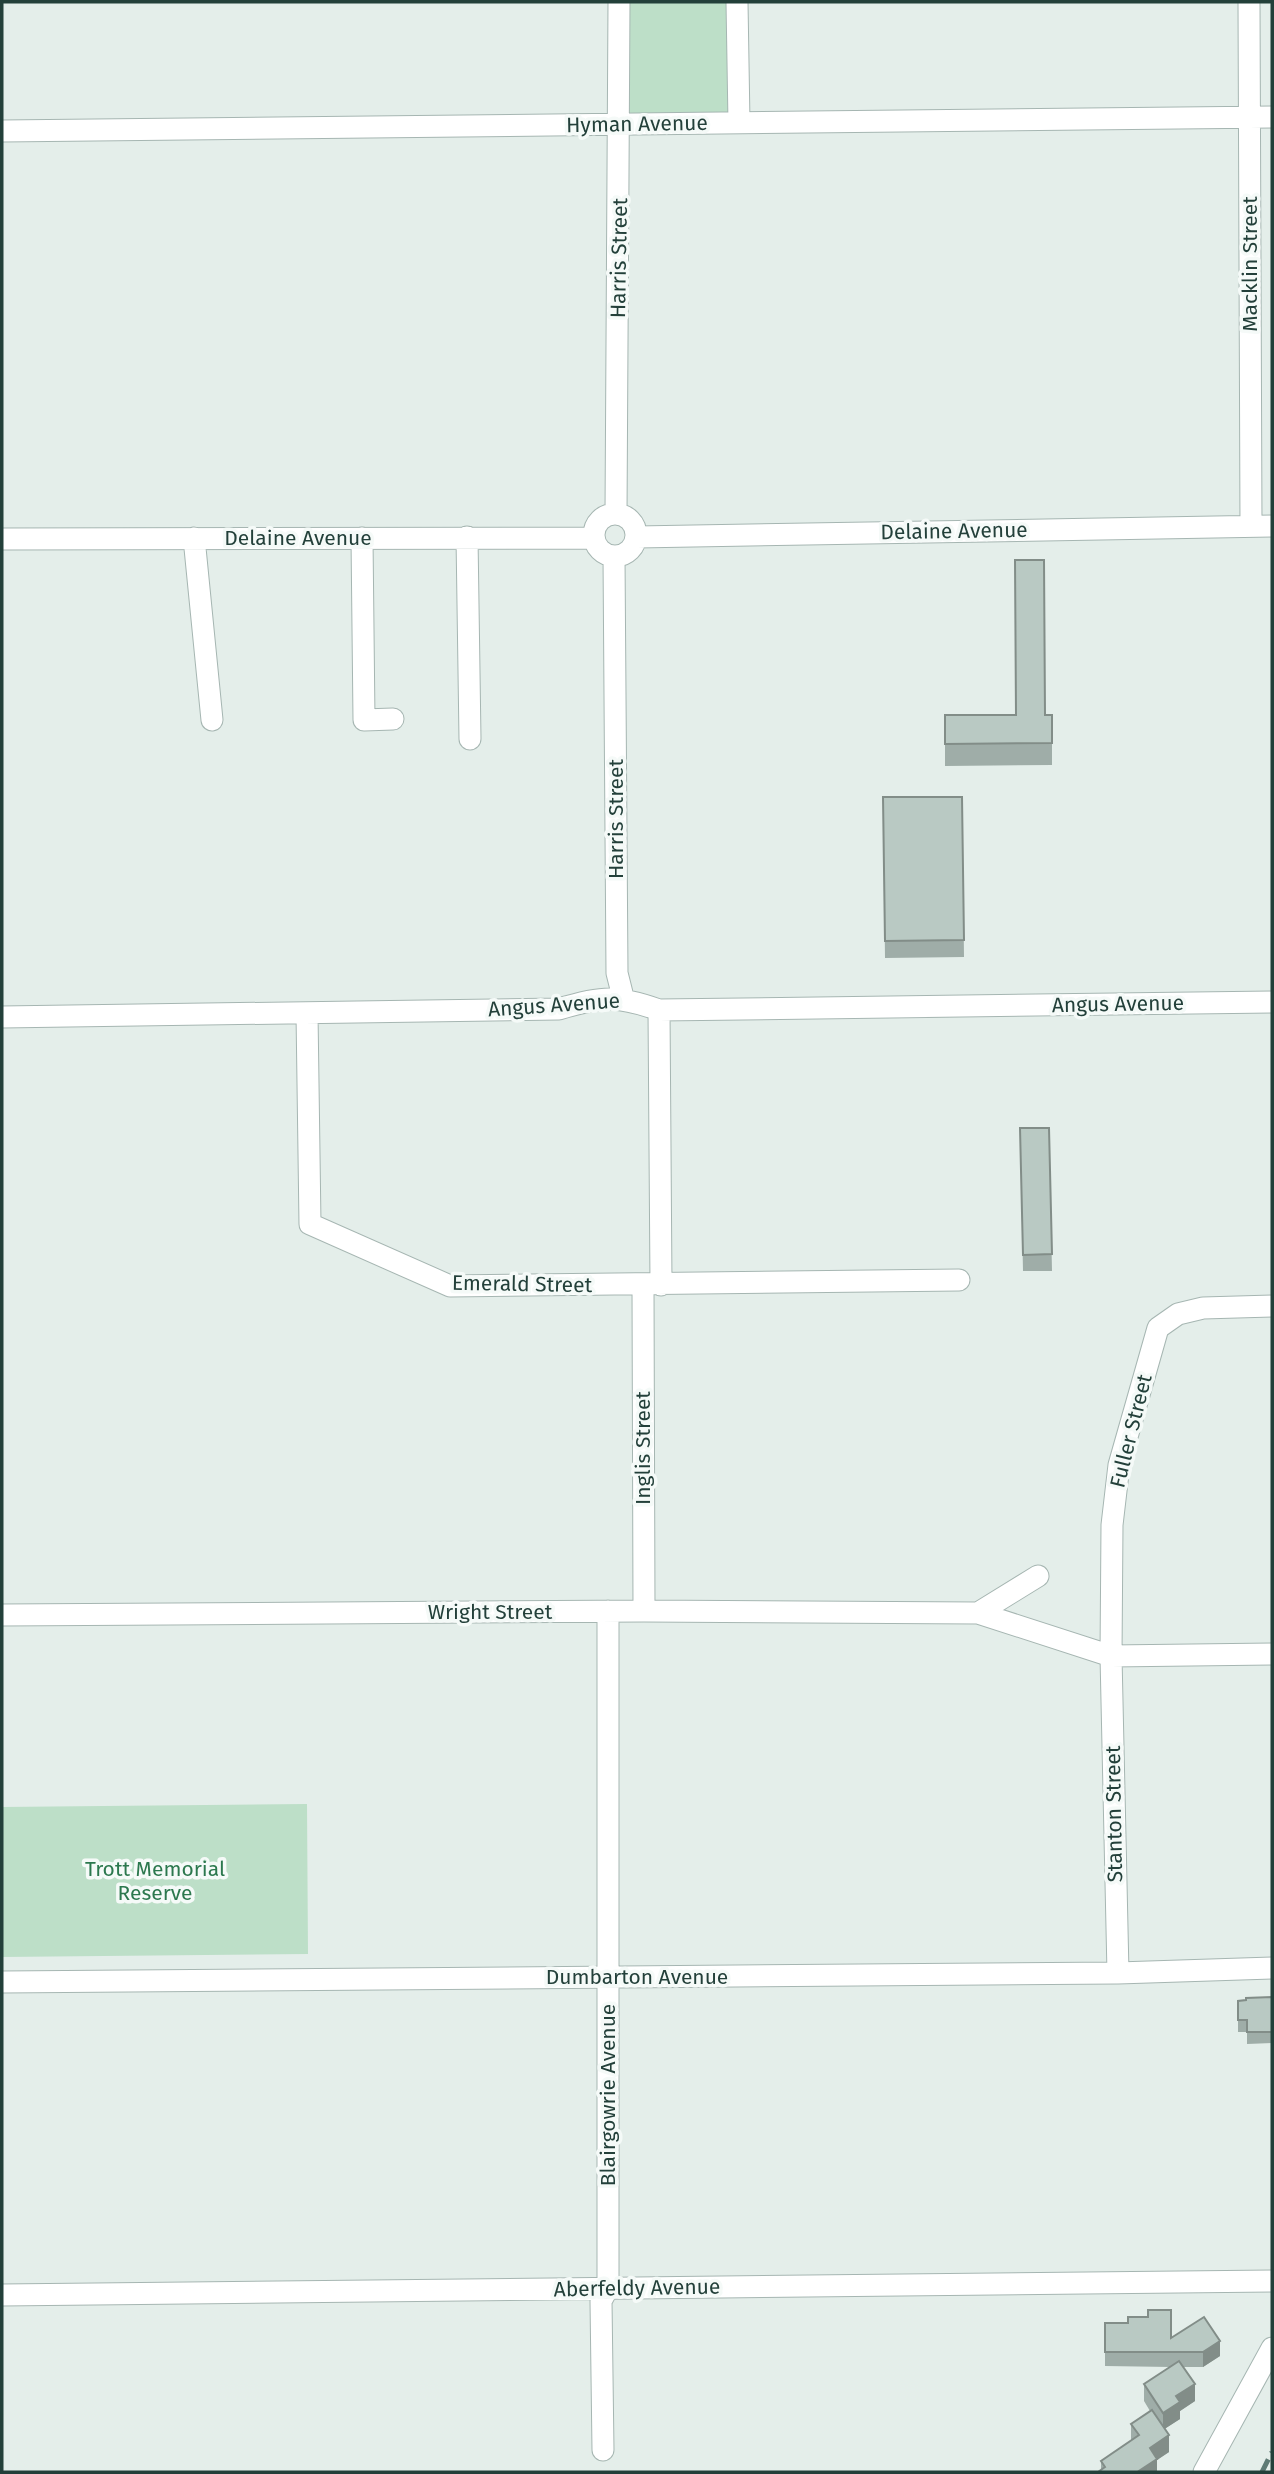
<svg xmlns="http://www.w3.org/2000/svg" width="1274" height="2474" viewBox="0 0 1274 2474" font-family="'Fira Sans',sans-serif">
<rect width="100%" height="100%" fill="#e4eeea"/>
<!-- green -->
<path fill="#bddfc8" d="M620 2H735L738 126 622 127Z
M307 1804 308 1954 2 1957V1807Z"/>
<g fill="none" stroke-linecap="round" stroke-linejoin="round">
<defs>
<path id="minor" d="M737 2 739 123
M1249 2 1251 526
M2 131 1272 117
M594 535a21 21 0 1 1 42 0a21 21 0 1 1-42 0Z
M616 514 619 2
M467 537 470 739
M637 537 1272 526
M194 538 212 720
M362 538 364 720 393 719
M2 539 594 538
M614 556 617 973 623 997
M659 1010 661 1285
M307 1013 310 1224 450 1286 959 1280
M2 1017 559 1009C602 996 617 995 659 1010L1272 1002
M643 1286 644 1611
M978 1613 1038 1576
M2 1615 644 1611 978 1613 1111 1656 1272 1654
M1118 1973 1111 1656 1112 1525 1119 1465 1158 1328 1178 1314 1203 1308 1272 1306
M2 1982 1118 1973 1272 1968
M2 2295 1272 2281
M603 2450 601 2301 608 2288V1611
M1204 2472 1272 2348"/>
</defs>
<!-- minor casing -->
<use href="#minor" stroke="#a6b6b2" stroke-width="23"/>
<!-- minor -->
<use href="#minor" stroke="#fff" stroke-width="21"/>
<!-- rail -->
<path stroke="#5e7b75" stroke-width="5" stroke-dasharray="14 7" stroke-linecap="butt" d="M1262 2472 1272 2452"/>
</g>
<!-- wall -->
<path fill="#9fada8" d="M945 715H1052V765L945 766Z
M883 797H962L964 957 885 958Z
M1020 1128H1049L1052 1271H1023Z
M1272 1997V2043L1247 2044V2032H1238V2001Z
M1105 2323 1171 2338 1220 2356 1203 2367H1183L1195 2401 1180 2411V2419L1164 2429 1169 2452 1157 2460V2472L1101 2470V2461L1131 2441V2424L1150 2411 1144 2401V2384L1171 2367 1105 2366Z"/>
<!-- shaded-wall -->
<path fill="#828d88" d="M1220 2341V2356L1203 2367V2352Z
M1195 2384V2401L1180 2411V2419L1163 2430V2413L1176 2396Z
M1169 2435V2452L1157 2460V2472H1139L1150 2448Z"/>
<!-- building -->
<path fill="#b9c9c3" stroke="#828d88" stroke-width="2" d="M1015 560H1044L1045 715H1052V743L945 744V715H1016Z
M883 797H962L964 940 885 941Z
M1020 1128H1049L1052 1254 1023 1255Z
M1272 1997V2032H1247V2020H1238V2001L1246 2000V1998Z
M1148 2310H1171V2338L1204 2317 1220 2341 1203 2352H1105V2323H1128V2317H1148Z
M1179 2361 1195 2384 1176 2396 1180 2402 1163 2413 1144 2384Z
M1152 2410 1169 2435 1150 2448 1157 2459 1139 2471 1140 2472H1098L1105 2467 1101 2461 1139 2435 1131 2424Z"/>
<g text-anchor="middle" stroke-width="7" stroke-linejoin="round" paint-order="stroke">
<!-- street labels -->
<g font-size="21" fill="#23403a" stroke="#f5faf8">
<text transform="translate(637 124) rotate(-1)" y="7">Hyman Avenue</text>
<text transform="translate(619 258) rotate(-89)" y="7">Harris Street</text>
<text transform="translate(1250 264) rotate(-90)" y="7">Macklin Street</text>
<text transform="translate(954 531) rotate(-1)" y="7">Delaine Avenue</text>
<text x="298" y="545">Delaine Avenue</text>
<text transform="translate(616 819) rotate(-90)" y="7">Harris Street</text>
<text transform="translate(1118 1004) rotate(-1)" y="7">Angus Avenue</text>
<text transform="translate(554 1005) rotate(-4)" y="7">Angus Avenue</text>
<text transform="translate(522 1284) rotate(1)" y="7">Emerald Street</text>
<text transform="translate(1131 1431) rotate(-76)" y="7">Fuller Street</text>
<text transform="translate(643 1448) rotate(-90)" y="7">Inglis Street</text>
<text x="490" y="1619">Wright Street</text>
<text transform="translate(1114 1814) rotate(-91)" y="7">Stanton Street</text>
<text x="637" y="1984">Dumbarton Avenue</text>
<text transform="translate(608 2095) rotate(-90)" y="7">Blairgowrie Avenue</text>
<text transform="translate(637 2288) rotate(-1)" y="7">Aberfeldy Avenue</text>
</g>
<!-- park labels -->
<g font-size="21" fill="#2c784e" stroke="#f5faf8">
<text x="155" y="1876">Trott Memorial<tspan x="155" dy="24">Reserve</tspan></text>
</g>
</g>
<!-- border -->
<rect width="1274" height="2474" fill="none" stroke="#23403a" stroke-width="7"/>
</svg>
